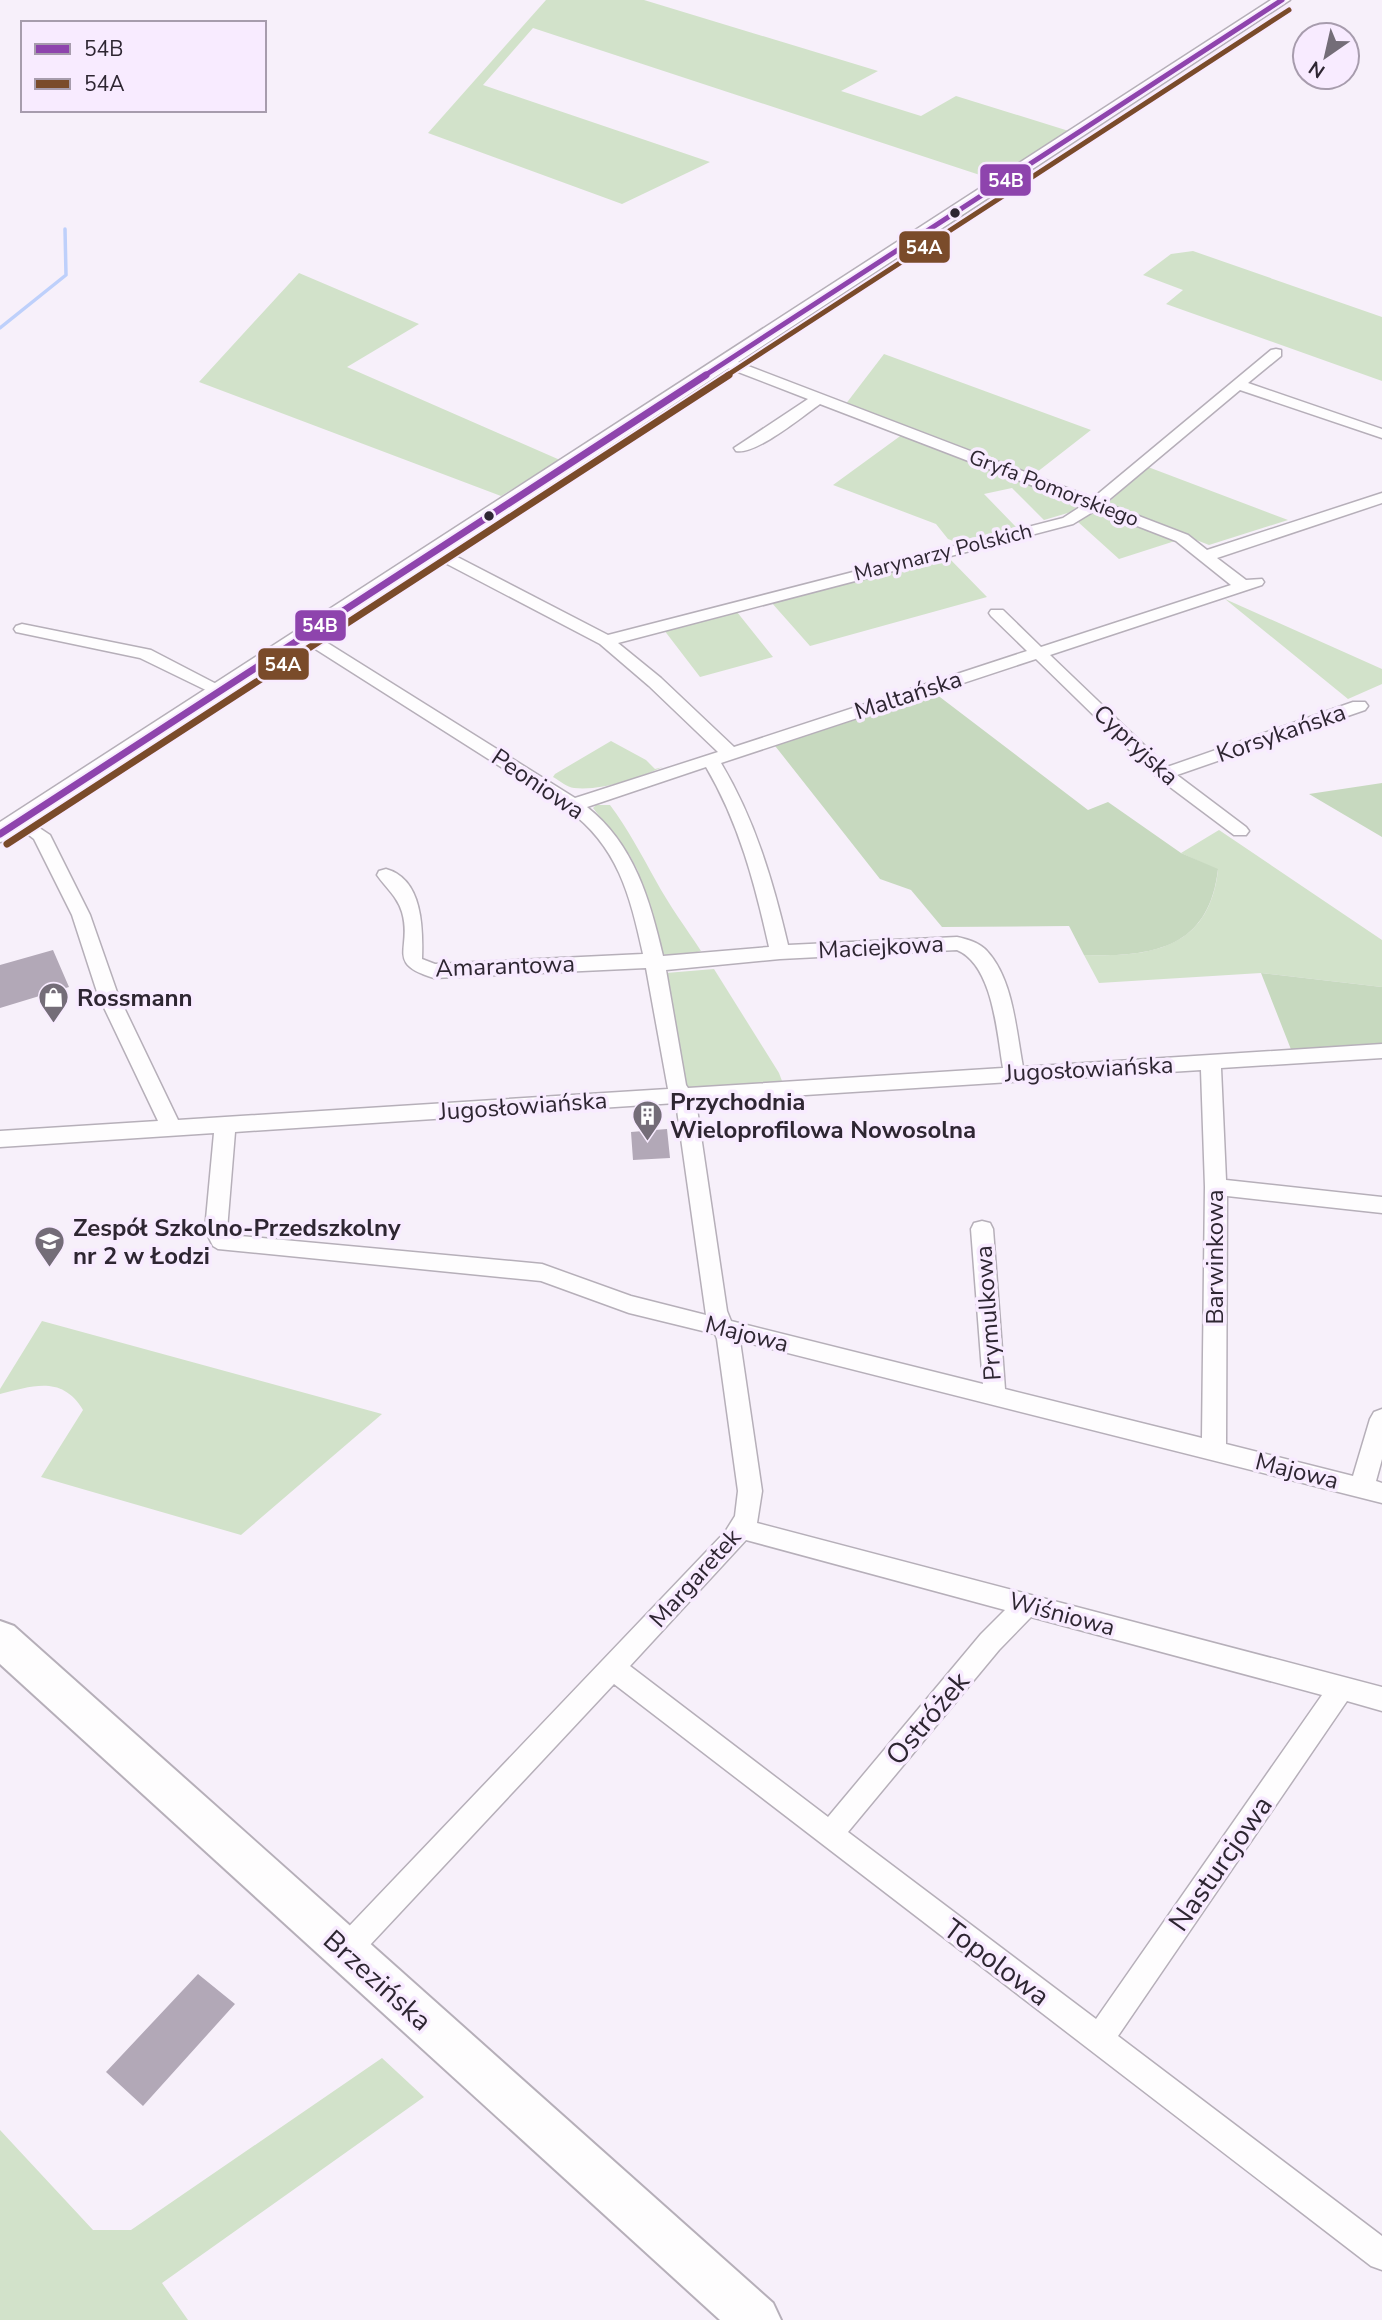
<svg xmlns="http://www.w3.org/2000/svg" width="1382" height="2320" viewBox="0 0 1382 2320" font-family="'Nunito Sans',sans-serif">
<rect width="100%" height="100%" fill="#f7f0fa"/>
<!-- green -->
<path fill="#d2e2ca" d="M546 0H644L878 71 841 91 921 116 956 96 1072 132 976 193H971L992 179 533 28 483 85 710 162 622 204 428 133Z
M1193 251 1382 317V381L1166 304 1183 290 1143 275 1171 254Z
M299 273 419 324 347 367 560 460 501 496 199 382Z
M884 354 1091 430 1032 476 845 405Z
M903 434 1081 503 1071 512 1044 520 1012 488 984 494 1016 527 956 542 948 539 936 524 833 485Z
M1148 467 1288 520 1209 545 1110 506V501Z
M1093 511H1101L1175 541 1119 559 1078 522Z
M947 556 987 597 810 646 771 602Z
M1225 599 1382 669V684L1348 699Z
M737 612 773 657 700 677 664 630Z
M611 741 646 760 655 769 663 767C638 778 602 791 574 788 567 787 560 781 553 777L555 774Z
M596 805H610C628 829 641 854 656 881 669 905 686 928 701 951L674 958 660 953 638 871 629 854 593 808Z
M1219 830 1382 940V987L1261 973 1099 983 1084 955C1151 957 1209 949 1218 870L1181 853Z
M714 969 779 1073 782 1081 697 1090 686 1087 666 973Z
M42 1321 382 1414 241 1535 41 1477 83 1410C62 1375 33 1386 0 1394V1389Z
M382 2058 424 2097 162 2283 188 2320H0V2130L93 2230H131Z"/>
<!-- forest -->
<path fill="#c7d9bf" d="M932 691 1088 810 1108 802 1181 853 1218 869C1209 949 1152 957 1084 955L1069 926 942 927 911 890 880 879 772 742Z
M1382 783V837L1309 794Z
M1261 973 1382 987V1046L1292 1052Z"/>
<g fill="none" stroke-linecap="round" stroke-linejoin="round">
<!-- stream -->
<path stroke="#bed0fb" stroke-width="3.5" d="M0 328 66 275 65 229"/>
</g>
<!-- building -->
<path fill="#b2a8b7" d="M53 950 69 987 0 1008V965Z
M667 1129 670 1158 633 1160 631 1132Z
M198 1974 235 2004 143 2106 106 2072Z"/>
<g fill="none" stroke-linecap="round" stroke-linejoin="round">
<defs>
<path id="street" d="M1276 349 1281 350V356L1248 383 1382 429V438L1240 390 1105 503 1188 535 1207 550 1382 493V503L1217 558 1246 580 1262 579 1264 582 1262 585 1050 655 1167 767 1353 702H1365L1368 706 1365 710 1177 775 1246 827 1249 831 1246 835H1234L1158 778 1036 659 721 763C755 820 773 881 788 945L957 937C967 939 980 943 987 951 1013 979 1016 1030 1023 1067L1382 1044V1058L1221 1068 1226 1180 1382 1197V1213L1227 1196 1226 1444 1353 1476 1370 1419 1374 1412 1382 1409V1459L1376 1481 1382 1483V1503L740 1341 762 1491 757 1523 1382 1687V1711L1347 1701 1118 2036 1382 2236V2270L1371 2266 614 1684 355 1961 345 1965 335 1961 331 1951 335 1941 725 1532 735 1516 738 1491 717 1339 715 1334 629 1313 541 1281 218 1249 213 1246 205 1230 214 1133 0 1147V1131L158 1121 98 995 72 915 34 839 11 821 20 815 50 835 90 915 118 995 178 1120 668 1089 646 968 434 978C384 963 413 949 402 912 397 896 386 888 377 875L379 871 386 869C423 879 423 929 422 959L435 964 643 954C630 895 618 846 567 809L298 638 296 635 298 632H310L575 798 718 752 649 686 600 644 428 554 426 551 428 548H440L608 635 1063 518 1083 505 820 404C803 416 756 455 736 451L734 448 808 399 720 365V359H730L1093 498 1271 350ZM1096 510 1176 541 1231 585 1041 647 1003 610H991L989 613 991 616 1027 651 734 747 661 678 618 643 1073 524ZM706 767C739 823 755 884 769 947L663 956C650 900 634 844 587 807ZM957 950C993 965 997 1033 1003 1068L688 1088 686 1085 666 970 780 959ZM1201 1070 1205 1187 1202 1438 1005 1389 993 1229 990 1223 982 1221 974 1223 971 1229 983 1384 731 1321 727 1311 696 1102ZM676 1103 706 1315 631 1296 542 1264 230 1235 227 1230 235 1132ZM746 1540 1005 1610 981 1634 828 1817 630 1666ZM1031 1617 1322 1695 1096 2019 848 1832 999 1650Z
M22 624 151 650 228 690 220 695 214 694 140 658 16 632 14 629 16 626Z"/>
<path id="secondary" d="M1271 0H1290L9 840 0 842V822Z"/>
<path id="primary" d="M0 1621 14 1626 773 2303 781 2320H720L0 1664Z"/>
</defs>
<!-- street casing -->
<use href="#street" stroke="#b6afb9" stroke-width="3"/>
<!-- secondary casing -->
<use href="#secondary" stroke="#b6afb9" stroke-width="3"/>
<!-- primary casing -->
<use href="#primary" stroke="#b6afb9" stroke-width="4"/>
<!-- street -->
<use href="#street" fill="#fefdfe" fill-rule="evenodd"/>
<!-- secondary -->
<use href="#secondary" fill="#fefdfe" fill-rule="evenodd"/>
<!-- primary -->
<use href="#primary" fill="#fefdfe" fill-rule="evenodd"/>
<defs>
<path id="bus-1-far1" d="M704 376 1282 0"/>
<path id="bus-1" d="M0 834 706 375"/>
<path id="bus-2-far1" d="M726 376 1289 10"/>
<path id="bus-2" d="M7 844 729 375"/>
</defs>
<!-- bus-1-far1 casing -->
<use href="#bus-1-far1" stroke="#f8ebff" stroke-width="9"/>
<!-- bus-1 casing -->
<use href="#bus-1" stroke="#f8ebff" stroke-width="11"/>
<!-- bus-2-far1 casing -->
<use href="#bus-2-far1" stroke="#f8ebff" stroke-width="9"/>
<!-- bus-2 casing -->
<use href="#bus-2" stroke="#f8ebff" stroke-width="11"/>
<!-- bus-1-far1 -->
<use href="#bus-1-far1" stroke="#8e44ad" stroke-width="5"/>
<!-- bus-1 -->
<use href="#bus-1" stroke="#8e44ad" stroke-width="7"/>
<!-- bus-2-far1 -->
<use href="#bus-2-far1" stroke="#7a4b2a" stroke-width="5"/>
<!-- bus-2 -->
<use href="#bus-2" stroke="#7a4b2a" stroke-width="7"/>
</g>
<!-- icons -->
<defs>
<symbol id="shop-pin" viewBox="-11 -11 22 30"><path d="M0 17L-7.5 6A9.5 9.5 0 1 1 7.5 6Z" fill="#746d78" stroke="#f8ebff"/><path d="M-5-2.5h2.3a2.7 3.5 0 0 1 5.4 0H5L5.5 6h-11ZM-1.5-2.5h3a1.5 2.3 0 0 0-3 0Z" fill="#fff"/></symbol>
<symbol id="building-pin" viewBox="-11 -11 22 30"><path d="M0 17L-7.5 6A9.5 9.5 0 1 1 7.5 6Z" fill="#746d78" stroke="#f8ebff"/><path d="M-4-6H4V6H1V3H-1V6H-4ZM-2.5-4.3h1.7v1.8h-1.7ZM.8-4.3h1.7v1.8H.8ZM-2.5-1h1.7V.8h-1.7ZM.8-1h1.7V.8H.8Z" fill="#fff"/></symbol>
<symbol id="school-pin" viewBox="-11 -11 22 30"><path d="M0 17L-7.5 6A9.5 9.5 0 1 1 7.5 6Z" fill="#746d78" stroke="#f8ebff"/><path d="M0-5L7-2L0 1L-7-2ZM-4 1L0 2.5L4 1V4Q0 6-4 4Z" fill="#fff"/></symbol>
</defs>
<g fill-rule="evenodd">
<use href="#shop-pin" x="36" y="980" width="35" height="47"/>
<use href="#building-pin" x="630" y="1098" width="35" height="47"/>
<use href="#school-pin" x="32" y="1224" width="35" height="47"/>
</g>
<!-- markers -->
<g fill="#2e2632" stroke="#f8ebff" stroke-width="2.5">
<circle cx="955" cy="213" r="6"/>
<circle cx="489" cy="516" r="6"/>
</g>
<g text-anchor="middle" stroke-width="7" stroke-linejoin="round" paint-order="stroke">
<!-- far-street labels -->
<g font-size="21" fill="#2e2632" stroke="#f8ebff">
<text transform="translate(1054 488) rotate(21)" y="7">Gryfa Pomorskiego</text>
<text transform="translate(943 552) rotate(-14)" y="7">Marynarzy Polskich</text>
</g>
<!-- street labels -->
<g font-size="24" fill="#2e2632" stroke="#f8ebff">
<text transform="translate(908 695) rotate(-18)" y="8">Maltańska</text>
<text transform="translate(1281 733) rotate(-19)" y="8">Korsykańska</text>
<text transform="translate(1136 745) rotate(43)" y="8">Cypryjska</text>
<text transform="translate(538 784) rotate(34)" y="8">Peoniowa</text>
<text transform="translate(881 947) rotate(-3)" y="8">Maciejkowa</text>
<text transform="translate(505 966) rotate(-2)" y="8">Amarantowa</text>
<text transform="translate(1089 1069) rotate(-3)" y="8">Jugosłowiańska</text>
<text transform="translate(523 1106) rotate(-4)" y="8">Jugosłowiańska</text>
<text transform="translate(1215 1257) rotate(-90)" y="8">Barwinkowa</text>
<text transform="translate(988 1313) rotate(-94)" y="8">Prymulkowa</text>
<text transform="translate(747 1334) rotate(14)" y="8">Majowa</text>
<text transform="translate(1297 1471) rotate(14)" y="8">Majowa</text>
<text transform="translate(695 1578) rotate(-48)" y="8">Margaretek</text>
<text transform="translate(1062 1614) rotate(15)" y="8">Wiśniowa</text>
</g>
<!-- poi labels -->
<g font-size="24" font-weight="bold" fill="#2e2632" stroke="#f8ebff" text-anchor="start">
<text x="77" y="1006">Rossmann</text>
<text x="670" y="1110">Przychodnia<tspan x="670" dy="28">Wieloprofilowa Nowosolna</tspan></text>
<text x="73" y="1236">Zespół Szkolno-Przedszkolny<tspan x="73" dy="28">nr 2 w Łodzi</tspan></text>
</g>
<!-- near-street labels -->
<g font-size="28" fill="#2e2632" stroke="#f8ebff">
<text transform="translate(927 1718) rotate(-50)" y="10">Ostróżek</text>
<text transform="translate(1220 1863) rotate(-55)" y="10">Nasturcjowa</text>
<text transform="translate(997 1962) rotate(37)" y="10">Topolowa</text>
<text transform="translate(378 1980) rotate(42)" y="10">Brzezińska</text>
</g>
</g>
<g stroke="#f8ebff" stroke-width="2.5">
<rect x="979" y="163" width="53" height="34" rx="7" fill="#8e44ad"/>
<rect x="898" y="230" width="53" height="34" rx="7" fill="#7a4b2a"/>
<rect x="294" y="609" width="53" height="33" rx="7" fill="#8e44ad"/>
<rect x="257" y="647" width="53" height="34" rx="7" fill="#7a4b2a"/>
</g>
<g font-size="19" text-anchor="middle" font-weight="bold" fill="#fff">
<text x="1006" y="187">54B</text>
<text x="924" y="254">54A</text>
<text x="320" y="632">54B</text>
<text x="283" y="671">54A</text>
</g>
<!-- legend -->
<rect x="21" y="21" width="245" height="91" fill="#f8ebff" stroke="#a79cad" stroke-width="2"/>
<rect x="35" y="44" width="35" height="10" fill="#8e44ad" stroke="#a79cad" stroke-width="2"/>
<text x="84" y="56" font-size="21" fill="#2e2632">54B</text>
<rect x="35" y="79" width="35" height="10" fill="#7a4b2a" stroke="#a79cad" stroke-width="2"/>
<text x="84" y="91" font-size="21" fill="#2e2632">54A</text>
<!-- north arrow -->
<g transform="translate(1326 56) rotate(214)"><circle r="33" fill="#f8ebff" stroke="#a79cad" stroke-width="2"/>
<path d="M0-5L12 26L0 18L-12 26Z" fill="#746d78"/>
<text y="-10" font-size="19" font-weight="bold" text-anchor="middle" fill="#2e2632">N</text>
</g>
</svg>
